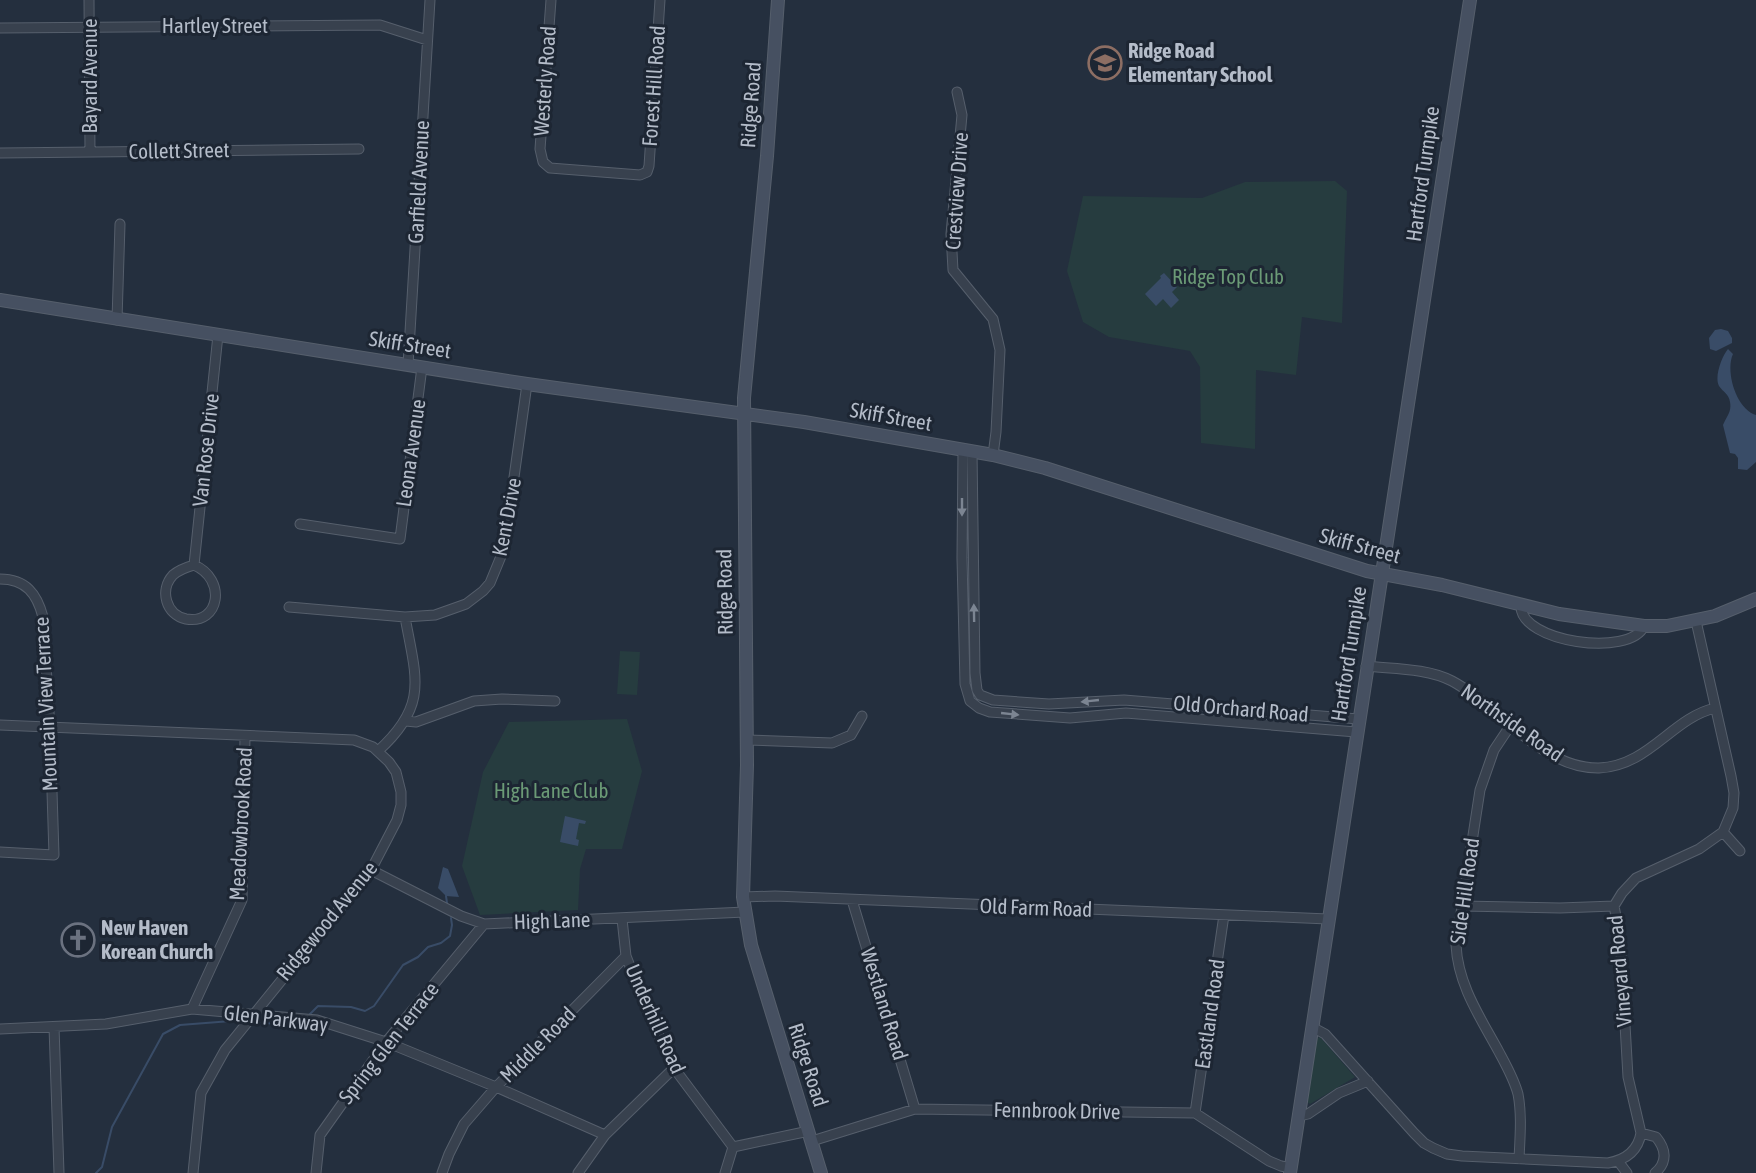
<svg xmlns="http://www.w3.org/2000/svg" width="1756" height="1173" viewBox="0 0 1756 1173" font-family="'Asap Condensed',sans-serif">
<rect width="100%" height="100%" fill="#242f3e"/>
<!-- green -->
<path fill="#263c3f" d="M1335 181 1347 191 1342 323 1302 317 1296 375 1256 370 1255 449 1201 443 1200 367 1190 351 1109 337 1083 322 1067 271 1083 196 1202 198 1245 182Z
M620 651 640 652 637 695 617 694Z
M627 719 642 771 622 849H586L580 869 578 910 480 915 462 866 483 772 509 722Z
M1320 1037 1355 1077 1310 1104 1306 1101 1316 1039Z"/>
<!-- water -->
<path fill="#394c67" d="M1164 273 1177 287 1172 292 1179 300 1171 308 1163 299 1156 306 1145 294 1161 278 1160 276Z
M1721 329 1728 331 1732 338V343L1716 351 1710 349 1709 338 1715 330Z
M1728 349 1733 354C1725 371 1736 409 1756 415V462L1747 470 1738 469V458L1735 454 1730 453 1723 425C1726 417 1732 412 1730 402 1729 394 1723 392 1719 386 1714 377 1722 356 1728 349Z
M565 816 586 821 585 824 579 823 576 839 579 840 578 846 560 842Z
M443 867 448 869 459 897 446 896 438 888Z"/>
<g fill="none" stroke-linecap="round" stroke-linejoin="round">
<!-- stream -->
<path stroke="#394c67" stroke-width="2" d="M446 896 447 903
M307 1017 318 1006 351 1007 365 1011 374 1006 403 965 418 957 428 947 441 943 450 936 452 925 451 918
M255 1021 291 1027 300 1022
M96 1173 102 1167 112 1127 163 1034 180 1025 244 1020"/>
<defs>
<path id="minor" d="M89 0 90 152
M551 0 540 149 543 162 550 168 640 175 647 172 649 166 660 0
M0 28 380 25 427 40
M957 92 962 115 951 234 953 270 993 319 1000 350 996 432 993 455
M0 153 359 149
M117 320 120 224
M408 365 430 0
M963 449 962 558 965 684 970 701 979 708 990 712 1070 718 1126 713 1356 732
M972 451 975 673 977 690 980 695 993 700 1049 704 1124 700 1358 719
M300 524 400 539 422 367
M194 565 218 335
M194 565C227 579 220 625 186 619 166 615 159 590 173 575 179 570 187 567 194 565Z
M0 579C26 579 37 594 43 617L50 728 54 855 0 852
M1521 606C1520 642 1630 658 1644 626
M289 607 405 617 435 615 466 604 483 591 490 583 504 549 527 384
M1366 666C1393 669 1427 668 1452 681 1499 706 1541 769 1599 768 1649 766 1672 718 1715 708
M406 721 416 722 474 701 502 699 555 701
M0 725 354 740 373 747 389 762 396 772 401 792V805L397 820 371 870 225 1050 201 1093 193 1173
M1510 726 1494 750 1480 790 1456 945C1458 985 1480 1017 1499 1052 1506 1065 1514 1079 1518 1094 1522 1115 1520 1137 1519 1159
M747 740 832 743 851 735 862 716
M378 751C429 705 416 678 405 617
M1723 832 1740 851
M371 870 461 916 484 924 745 912
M743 897 775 896 1328 919
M852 900 915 1109
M1462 906 1560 908 1614 906
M626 956 645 1005 674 1068 733 1147
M192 1009 242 900 245 737
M54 1027 59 1173
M1312 1027 1325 1034 1414 1133 1424 1143 1433 1148 1447 1154 1462 1156 1608 1163C1625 1160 1638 1151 1641 1133L1628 1077 1620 937 1614 906 1622 893 1636 878 1699 849 1723 832 1733 808 1734 793 1731 776 1696 621
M0 1029 106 1024 192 1009 317 1020 386 1042 496 1087 605 1135
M1195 1113 1224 915
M1299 1116 1308 1114 1339 1093 1368 1081
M1641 1133 1656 1137C1666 1149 1668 1162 1655 1173
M812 1141 915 1109 1195 1113 1269 1161 1281 1166 1291 1168
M733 1147 809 1131
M1618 1161 1627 1173
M316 1173 320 1135 386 1042 484 924
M442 1173 449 1154 464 1124 496 1087 626 956 622 919
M578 1173 605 1135 674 1068
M725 1173 733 1147"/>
<path id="secondary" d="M778 0 767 156 744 398 747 765 743 897 751 945 821 1173
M0 300 527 384 804 422 993 455 1045 468 1367 571 1442 585 1559 614 1644 626H1667L1715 616 1756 599
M1290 1173C1350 782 1410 391 1470 0"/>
</defs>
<!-- minor casing -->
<use href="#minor" stroke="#565f6c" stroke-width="11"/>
<!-- secondary casing -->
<use href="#secondary" stroke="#565f6c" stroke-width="14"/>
<!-- minor -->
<use href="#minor" stroke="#38414e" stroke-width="9"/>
<!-- secondary -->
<use href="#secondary" stroke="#465061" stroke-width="12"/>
</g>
<!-- one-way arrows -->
<defs><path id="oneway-solid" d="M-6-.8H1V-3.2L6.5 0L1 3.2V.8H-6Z" transform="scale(1.5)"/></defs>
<g fill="#7c8592">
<use href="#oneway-solid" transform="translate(962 507) rotate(90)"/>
<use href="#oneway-solid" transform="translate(974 613) rotate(-91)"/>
<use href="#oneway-solid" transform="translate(1090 701) rotate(174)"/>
<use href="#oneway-solid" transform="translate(1010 714) rotate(6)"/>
</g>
<!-- icons -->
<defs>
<symbol id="school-ring" viewBox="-11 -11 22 22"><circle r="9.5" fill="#1d2633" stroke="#8d6e63" stroke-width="1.5"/><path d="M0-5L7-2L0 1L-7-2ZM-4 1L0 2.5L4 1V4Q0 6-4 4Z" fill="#8d6e63"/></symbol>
<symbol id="church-ring" viewBox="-11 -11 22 22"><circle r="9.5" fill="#1d2633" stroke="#6b7280" stroke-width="1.5"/><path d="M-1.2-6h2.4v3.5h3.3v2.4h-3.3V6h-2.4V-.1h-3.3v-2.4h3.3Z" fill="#6b7280"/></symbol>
</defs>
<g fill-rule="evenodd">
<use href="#school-ring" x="1086" y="44" width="38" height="38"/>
<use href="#church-ring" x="59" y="921" width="38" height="38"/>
</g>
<g text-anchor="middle" stroke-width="6" stroke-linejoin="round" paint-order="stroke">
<!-- street labels -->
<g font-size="21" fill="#b4bcc9" stroke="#1d2633">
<text x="215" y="33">Hartley Street</text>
<text transform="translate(90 76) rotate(-90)" y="7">Bayard Avenue</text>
<text transform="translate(545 81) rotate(-86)" y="7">Westerly Road</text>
<text transform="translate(654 86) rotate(-86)" y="7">Forest Hill Road</text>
<text transform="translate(751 105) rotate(-86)" y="7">Ridge Road</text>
<text transform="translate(179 151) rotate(-1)" y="7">Collett Street</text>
<text transform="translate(1423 174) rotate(-82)" y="7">Hartford Turnpike</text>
<text transform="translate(419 182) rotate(-87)" y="7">Garfield Avenue</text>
<text transform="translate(957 191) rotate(-86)" y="7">Crestview Drive</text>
<text transform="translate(410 345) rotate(9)" y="7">Skiff Street</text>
<text transform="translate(891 417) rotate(10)" y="7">Skiff Street</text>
<text transform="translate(206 450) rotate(-84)" y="7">Van Rose Drive</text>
<text transform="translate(411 453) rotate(-82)" y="7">Leona Avenue</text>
<text transform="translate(507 517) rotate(-79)" y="7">Kent Drive</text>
<text transform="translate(1360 546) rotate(15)" y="7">Skiff Street</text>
<text transform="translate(725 592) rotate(-91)" y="7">Ridge Road</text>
<text transform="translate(1349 654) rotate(-81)" y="7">Hartford Turnpike</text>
<text transform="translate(46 704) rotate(-93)" y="7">Mountain View Terrace</text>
<text transform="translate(1241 709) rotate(5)" y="7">Old Orchard Road</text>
<text transform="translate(1512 723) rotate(35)" y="7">Northside Road</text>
<text transform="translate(241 824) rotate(-87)" y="7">Meadowbrook Road</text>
<text transform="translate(1465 891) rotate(-82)" y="7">Side Hill Road</text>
<text transform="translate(1036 908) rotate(2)" y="7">Old Farm Road</text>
<text transform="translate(327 921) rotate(-51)" y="7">Ridgewood Avenue</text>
<text transform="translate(552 921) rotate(-2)" y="7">High Lane</text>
<text transform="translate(1620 971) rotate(-95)" y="7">Vineyard Road</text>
<text transform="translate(884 1004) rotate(73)" y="7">Westland Road</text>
<text transform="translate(1210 1014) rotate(-82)" y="7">Eastland Road</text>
<text transform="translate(276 1019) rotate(7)" y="7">Glen Parkway</text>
<text transform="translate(655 1019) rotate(66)" y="7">Underhill Road</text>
<text transform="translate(389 1043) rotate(-52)" y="7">Spring Glen Terrace</text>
<text transform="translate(538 1045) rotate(-45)" y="7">Middle Road</text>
<text transform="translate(808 1065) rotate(72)" y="7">Ridge Road</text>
<text transform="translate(1057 1111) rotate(1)" y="7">Fennbrook Drive</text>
</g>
<!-- poi labels -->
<g font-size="21" font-weight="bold" fill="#b4bcc9" stroke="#1d2633" text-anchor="start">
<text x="1128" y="58">Ridge Road<tspan x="1128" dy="24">Elementary School</tspan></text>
<text x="101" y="935">New Haven<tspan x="101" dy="24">Korean Church</tspan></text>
</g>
<!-- park labels -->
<g font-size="21" fill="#6b9a76" stroke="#1d2633">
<text x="1228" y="284">Ridge Top Club</text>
<text x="551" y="798">High Lane Club</text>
</g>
</g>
</svg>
